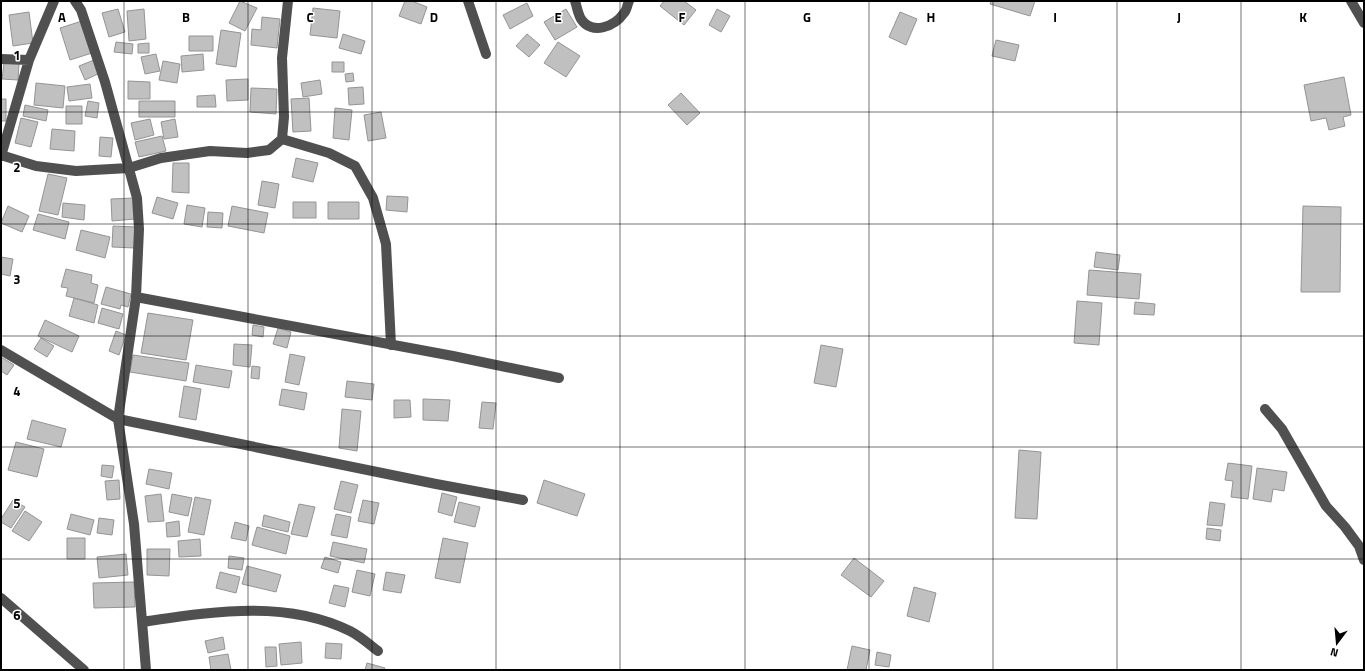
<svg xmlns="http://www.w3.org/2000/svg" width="1365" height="671" viewBox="0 0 1365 671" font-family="'Titillium Web',sans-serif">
<rect width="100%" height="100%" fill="#fff"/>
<!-- building -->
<path fill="#c0c0c0" stroke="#949494" d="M240 1 257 8 245 31 229 23Z
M405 1H412L427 7 421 24 399 16Z
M664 1H684L696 10 684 25 660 6Z
M991 1H1035L1030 16 990 4Z
M527 3 533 16 510 29 503 15Z
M313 8 340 11 337 38 310 35Z
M118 9 125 32 109 37 102 13Z
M144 9 146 39 129 41 127 11Z
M566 9 577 27 555 40 544 22Z
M717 9 730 16 721 32 709 25Z
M29 12 33 43 13 46 9 15Z
M900 12 917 19 906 45 889 37Z
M262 17 280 19 277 48 251 45 252 29 261 30Z
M82 21 92 53 70 60 60 28Z
M221 30 241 33 236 67 216 64Z
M343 34 365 41 361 54 339 48Z
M527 34 540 45 529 57 516 46Z
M189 36H213V51H189Z
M996 40 1019 45 1015 61 992 56Z
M116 42 133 44 132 54 114 52Z
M558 42 580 56 566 77 544 63Z
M149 43V53H138V44Z
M156 54 160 71 145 74 141 57Z
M203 54 204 70 182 72 181 56Z
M94 60 100 73 85 80 79 66Z
M163 61 180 64 177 83 159 80Z
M332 62H344V72H332Z
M4 63 19 64 18 80 2 79Z
M353 73 354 81 346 82 345 74Z
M1344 77 1351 115 1343 117 1345 126 1329 130 1326 118 1311 121 1304 85Z
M248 79V100L227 101 226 80Z
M320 80 322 94 303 97 301 83Z
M128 81 150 82V99H128Z
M36 83 65 86 63 108 34 105Z
M90 84 92 98 69 101 67 87Z
M363 87 364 104 349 105 348 88Z
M251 88 277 89 276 114 250 112Z
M681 93 700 113 687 125 668 105Z
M215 95 216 107H197V96Z
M309 98 311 131 293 132 291 99Z
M1 99H6V121H1Z
M88 101 99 103 97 118 85 116Z
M139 101H175V117H139Z
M25 105 48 110 46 121 23 116Z
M66 106H82V124H66Z
M335 108 352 110 349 140 333 138Z
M381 112 386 138 368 141 364 115Z
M21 118 38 122 31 147 15 143Z
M150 119 154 135 135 140 131 123Z
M175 119 178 137 164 139 161 122Z
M52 129 75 131 74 151 50 149Z
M162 136 166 151 139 157 135 142Z
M100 137 113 138 111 157 99 156Z
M296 158 318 163 313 182 292 177Z
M173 163H189V193L172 192Z
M48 174 67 178 58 215 39 211Z
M262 181 279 184 275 208 258 205Z
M387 196 408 197 407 212 386 210Z
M157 197 178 203 173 219 152 213Z
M134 198 135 219 112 221 111 199Z
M293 202H316V218H293Z
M328 202H359V219H328Z
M63 203 85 205 84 220 62 217Z
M187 205 205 208 202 227 184 224Z
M8 206 29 216 22 232 1 223Z
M232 206 268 213 264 233 228 226Z
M1303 206 1341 207 1340 292H1301Z
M208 212 223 213 222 228 207 227Z
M38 214 69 222 65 239 33 230Z
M113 226 136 227 135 248 112 247Z
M81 230 110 237 105 258 76 250Z
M1096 252 1120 255 1118 270 1094 267Z
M1 257 13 259 10 276 1 274Z
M66 269 92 275 91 283 98 285 94 303 66 296 68 288 61 287Z
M1089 270 1141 274 1139 299 1087 295Z
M106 287 131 294 128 307 121 305 120 309 101 304Z
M74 298 98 305 94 323 69 316Z
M1077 301 1102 303 1099 345 1074 343Z
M1135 302 1155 304 1154 315 1134 314Z
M102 308 123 314 119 329 98 323Z
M148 313 193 320 186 360 141 353Z
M45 320 79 336 72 352 38 336Z
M253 325 264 327 263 337 252 335Z
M278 328 291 332 287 348 273 344Z
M116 331 126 335 119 355 109 351Z
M41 338 54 346 47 357 34 349Z
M234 344 252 345 250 367 233 365Z
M821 345 843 349 836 387 814 383Z
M290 354 305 357 299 385 285 382Z
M133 355 189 363 186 381 130 372Z
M1 357 14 365 7 375 1 371Z
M196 365 232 371 229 388 193 382Z
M252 366 260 367 259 379 251 378Z
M347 381 374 384 372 400 345 397Z
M184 386 201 389 196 420 179 417Z
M282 389 307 393 304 410 279 405Z
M423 399 450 400 448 421 423 420Z
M394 400H410L411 417 394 418Z
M482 402 496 403 493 429 479 428Z
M342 409 361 411 357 451 339 448Z
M32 420 66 429 61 447 27 439Z
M16 442 44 449 37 477 8 470Z
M1019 450 1041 452 1037 519 1015 518Z
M1228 463 1252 466 1248 499 1231 497 1233 481 1225 480Z
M102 465 114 466 112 478 101 476Z
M1257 468 1287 472 1284 491 1273 489 1271 502 1253 499Z
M149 469 172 473 169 489 146 484Z
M119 480 120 499 107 500 105 481Z
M544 480 585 494 577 516 537 503Z
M341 481 358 485 351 513 334 509Z
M442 493 457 497 452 516 438 512Z
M161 494 164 521 148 522 145 496Z
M172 494 192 498 188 516 169 512Z
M195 497 211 500 204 535 188 532Z
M13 500 25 507 11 528 1 522V519Z
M363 500 379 503 374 524 358 521Z
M459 502 480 507 475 527 454 522Z
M1210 502 1225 504 1222 526 1207 525Z
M299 504 315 507 307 537 291 534Z
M25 511 42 522 29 541 12 531Z
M71 514 94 520 90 535 67 529Z
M336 514 351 517 347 538 331 535Z
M264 515 290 522 288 532 262 526Z
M99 518 114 520 112 535 97 533Z
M179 521 180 536 167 537 166 523Z
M235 522 249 526 246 541 231 538Z
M257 527 290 536 286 554 252 545Z
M1207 528 1221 530 1220 541 1206 539Z
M67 538H85V559H67Z
M443 538 468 543 460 583 435 578Z
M200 539 201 556 179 557 178 541Z
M333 542 367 549 364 563 330 556Z
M147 549H170L169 576 147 575Z
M126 554 128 575 99 578 97 557Z
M229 556 244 558 242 570 228 568Z
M325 557 341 562 338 573 321 568Z
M854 558 884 581 871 597 841 575Z
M247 566 281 575 276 592 242 584Z
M357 570 375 574 370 596 352 592Z
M220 572 240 577 236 593 216 588Z
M386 572 405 575 401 593 383 590Z
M134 582 135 607 94 608 93 583Z
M334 585 349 588 345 607 329 603Z
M914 587 936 593 929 622 907 616Z
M223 637 225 649 208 653 205 641Z
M301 642 302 663 281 665 279 644Z
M326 643 342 644 341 659 325 658Z
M852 646 870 650 866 670H847Z
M265 647H276L277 666 266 667Z
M877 652 891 655 889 667 875 665Z
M228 654 231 670H211L209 657Z
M367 663 385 668 384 670H365Z"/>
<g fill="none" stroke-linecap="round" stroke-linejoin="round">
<!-- minor -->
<path stroke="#505050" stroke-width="10" d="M75 1 81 10 105 82 137 198 139 229 136 297 118 419 134 524 146 670
M468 1 486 54
M575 1C577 7 578 14 581 19 592 36 615 26 624 13 627 10 627 5 629 1
M1351 1 1364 23
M1 59 29 60
M282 139 329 153 355 166 373 198 386 244 391 345
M1 155 36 166 76 171 129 168 161 158 210 151 247 153 269 150 282 139 284 117 282 58 288 1
M1 156 29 60 54 1
M136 297 453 356 559 378
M1 350 118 419 436 484 523 500
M1265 409 1282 429 1326 506 1345 527 1359 546 1364 560
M1 598 84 670
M142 622C211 612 285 599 350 631 360 636 369 644 378 651"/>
</g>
<!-- grid -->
<path fill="none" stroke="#000" stroke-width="1" stroke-opacity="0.55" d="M124 1V670M248 1V670M372 1V670M496 1V670M620 1V670M745 1V670M869 1V670M993 1V670M1117 1V670M1241 1V670M1 112H1364M1 224H1364M1 336H1364M1 447H1364M1 559H1364"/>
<g font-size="13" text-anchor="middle" font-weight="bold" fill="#000" stroke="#fff" stroke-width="3" stroke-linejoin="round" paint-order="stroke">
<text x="62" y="22">A</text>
<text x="186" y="22">B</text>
<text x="310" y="22">C</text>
<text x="434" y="22">D</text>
<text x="558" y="22">E</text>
<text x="682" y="22">F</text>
<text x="807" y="22">G</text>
<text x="931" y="22">H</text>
<text x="1055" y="22">I</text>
<text x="1179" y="22">J</text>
<text x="1303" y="22">K</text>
<text x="17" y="60">1</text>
<text x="17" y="172">2</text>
<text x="17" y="284">3</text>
<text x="17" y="396">4</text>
<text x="17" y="508">5</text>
<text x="17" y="620">6</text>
</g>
<!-- border -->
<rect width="1365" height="671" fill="none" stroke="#000000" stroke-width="4"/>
<!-- north arrow -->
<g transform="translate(1337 643) rotate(196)" stroke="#ffffff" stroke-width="3" paint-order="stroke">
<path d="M0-3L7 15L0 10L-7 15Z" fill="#000000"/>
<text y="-6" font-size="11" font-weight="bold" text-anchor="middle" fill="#000000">N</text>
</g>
</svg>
